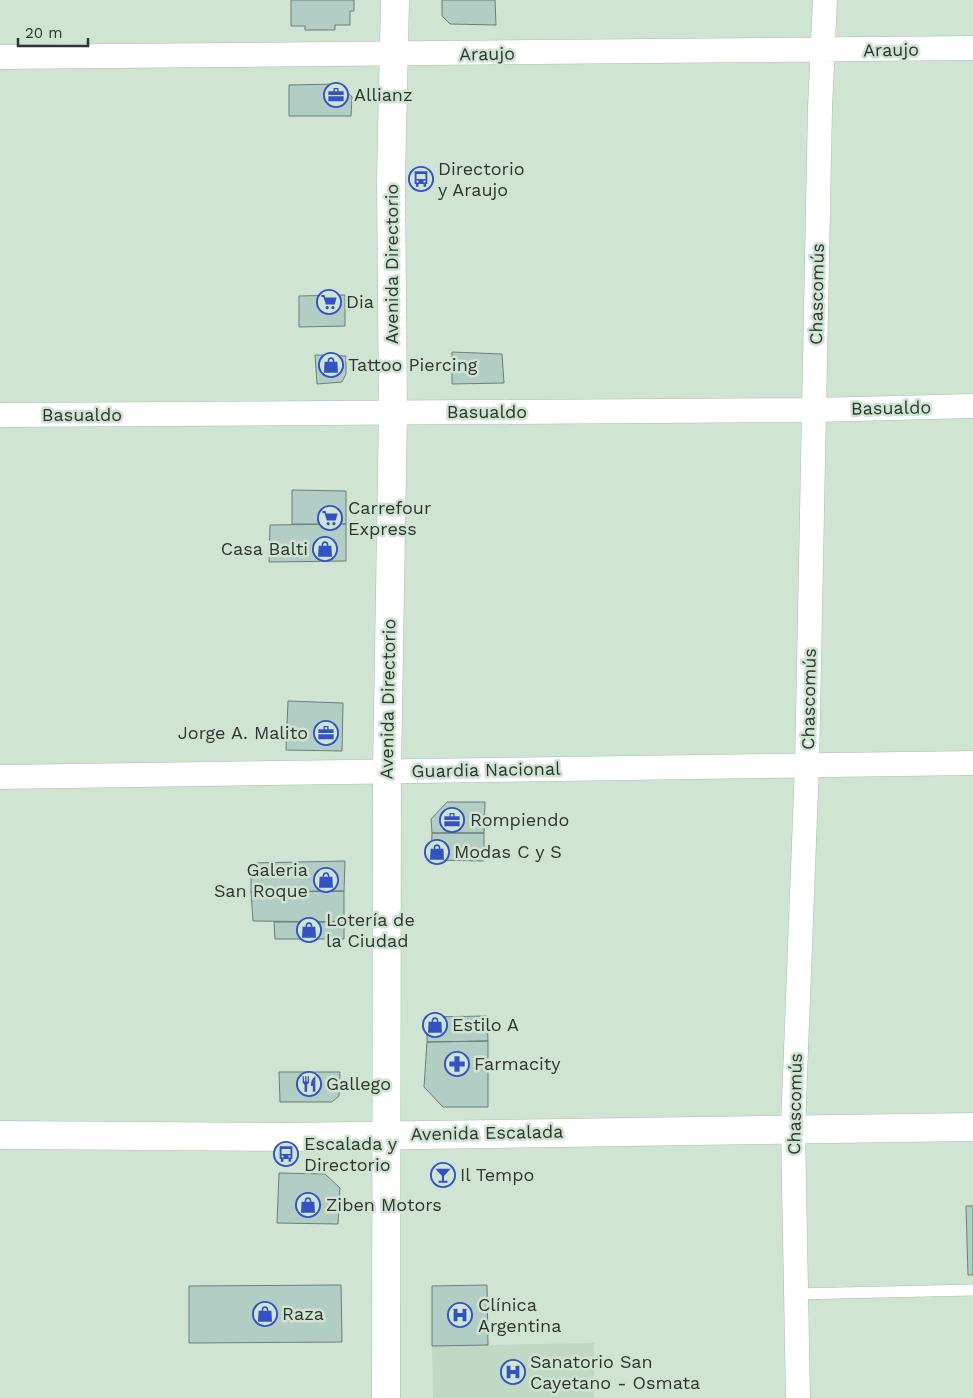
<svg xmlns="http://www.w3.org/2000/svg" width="973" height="1398" viewBox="0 0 973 1398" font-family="'Work Sans',sans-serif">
<rect width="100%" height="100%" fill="#d0e4d4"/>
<!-- built -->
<path fill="#bfd9c4" d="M594 1343V1398H433L432 1346Z"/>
<!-- building -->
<path fill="#b2cdc4" stroke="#688079" d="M291 0H354V11H350V25H335V30H305V26H291Z
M442 0H495L496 25 450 24 442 16Z
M340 84 352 97 351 116H289V85Z
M345 295V326L299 327V296Z
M452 352 502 354 504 383 452 384Z
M315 355 346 356V374L342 382 317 384Z
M292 490 346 491V524H292Z
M346 524V561L269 562 270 525Z
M288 701 343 703 342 751 286 750Z
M447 802H485L484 833H432L431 819Z
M432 833H484V861L431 860Z
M345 861 344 891 251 892V863Z
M344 891V922L253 921 251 892Z
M274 922H344V939H275Z
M487 1016 488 1041 427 1042V1017Z
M488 1041V1107H443L424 1087 427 1042Z
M279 1072H340L339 1096 332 1102H280Z
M279 1173 325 1174 340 1188 338 1224 277 1223Z
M966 1206H973V1275H968Z
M341 1285 342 1342 189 1343V1286Z
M487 1285 488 1345 432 1346V1286Z"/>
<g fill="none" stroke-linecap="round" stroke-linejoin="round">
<defs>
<path id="service" d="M795 1294 973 1290"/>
<path id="minor" d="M0 57 973 48
M0 415 815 410 973 406
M0 777 973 763
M798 1398 793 1128 807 765 820 108 825 0"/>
<path id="tertiary" d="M0 1135 285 1137 973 1127"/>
<path id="secondary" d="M386 1398 387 771 393 412 391 178 395 0"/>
</defs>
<!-- service casing -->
<use href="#service" stroke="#a9bdad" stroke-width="12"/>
<!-- minor casing -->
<use href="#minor" stroke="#a9bdad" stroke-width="25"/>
<!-- tertiary casing -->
<use href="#tertiary" stroke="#a9bdad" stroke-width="29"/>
<!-- secondary casing -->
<use href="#secondary" stroke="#a9bdad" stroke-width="29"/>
<!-- service -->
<use href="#service" stroke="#fff" stroke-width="11"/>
<!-- minor -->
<use href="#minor" stroke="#fff" stroke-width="24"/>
<!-- tertiary -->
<use href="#tertiary" stroke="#fff" stroke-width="28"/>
<!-- secondary -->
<use href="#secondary" stroke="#fff" stroke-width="28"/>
</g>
<!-- icons -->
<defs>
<symbol id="office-ring" viewBox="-11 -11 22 22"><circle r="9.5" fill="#d0e4d4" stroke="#3353c4" stroke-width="1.5"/><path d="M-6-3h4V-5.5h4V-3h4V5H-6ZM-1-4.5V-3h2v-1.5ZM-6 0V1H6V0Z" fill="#3353c4"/></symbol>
<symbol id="bus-ring" viewBox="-11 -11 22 22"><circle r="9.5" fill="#d0e4d4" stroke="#3353c4" stroke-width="1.5"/><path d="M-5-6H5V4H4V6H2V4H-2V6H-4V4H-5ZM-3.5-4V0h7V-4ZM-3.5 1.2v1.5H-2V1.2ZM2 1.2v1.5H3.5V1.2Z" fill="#3353c4"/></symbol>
<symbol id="supermarket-ring" viewBox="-11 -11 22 22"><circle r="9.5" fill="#d0e4d4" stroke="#3353c4" stroke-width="1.5"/><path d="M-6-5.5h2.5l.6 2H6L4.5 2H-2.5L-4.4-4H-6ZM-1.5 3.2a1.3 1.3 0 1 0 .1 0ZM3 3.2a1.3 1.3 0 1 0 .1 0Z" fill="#3353c4"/></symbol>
<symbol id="shop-ring" viewBox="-11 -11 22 22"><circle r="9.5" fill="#d0e4d4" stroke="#3353c4" stroke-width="1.5"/><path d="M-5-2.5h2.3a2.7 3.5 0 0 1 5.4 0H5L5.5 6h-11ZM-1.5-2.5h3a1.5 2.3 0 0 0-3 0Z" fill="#3353c4"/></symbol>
<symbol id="pharmacy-ring" viewBox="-11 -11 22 22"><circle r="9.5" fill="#d0e4d4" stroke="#3353c4" stroke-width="1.5"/><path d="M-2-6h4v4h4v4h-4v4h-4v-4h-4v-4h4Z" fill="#3353c4"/></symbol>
<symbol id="restaurant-ring" viewBox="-11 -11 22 22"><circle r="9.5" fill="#d0e4d4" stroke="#3353c4" stroke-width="1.5"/><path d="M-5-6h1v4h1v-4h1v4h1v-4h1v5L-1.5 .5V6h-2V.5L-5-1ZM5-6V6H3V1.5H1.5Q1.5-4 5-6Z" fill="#3353c4"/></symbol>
<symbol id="bar-ring" viewBox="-11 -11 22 22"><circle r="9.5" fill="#d0e4d4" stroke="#3353c4" stroke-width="1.5"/><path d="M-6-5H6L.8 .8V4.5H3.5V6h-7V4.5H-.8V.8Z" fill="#3353c4"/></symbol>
<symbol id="hospital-ring" viewBox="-11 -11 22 22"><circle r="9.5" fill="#d0e4d4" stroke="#3353c4" stroke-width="1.5"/><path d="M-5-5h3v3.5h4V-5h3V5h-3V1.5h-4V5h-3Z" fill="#3353c4"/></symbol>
</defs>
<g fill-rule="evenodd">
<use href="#office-ring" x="322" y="81" width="28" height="28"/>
<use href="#bus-ring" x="407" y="165" width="28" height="28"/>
<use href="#supermarket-ring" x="315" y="288" width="28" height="28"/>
<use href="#shop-ring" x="317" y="351" width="28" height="28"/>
<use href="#supermarket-ring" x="316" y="504" width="28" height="28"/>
<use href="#shop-ring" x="311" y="535" width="28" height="28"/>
<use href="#office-ring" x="312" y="719" width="28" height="28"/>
<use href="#office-ring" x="438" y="806" width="28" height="28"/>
<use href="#shop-ring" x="423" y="838" width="28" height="28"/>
<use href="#shop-ring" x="312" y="866" width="28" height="28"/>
<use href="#shop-ring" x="295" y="916" width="28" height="28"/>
<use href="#shop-ring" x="421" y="1011" width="28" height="28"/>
<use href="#pharmacy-ring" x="443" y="1050" width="28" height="28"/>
<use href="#restaurant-ring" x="295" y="1070" width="28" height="28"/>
<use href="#bus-ring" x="272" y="1140" width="28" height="28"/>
<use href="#bar-ring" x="429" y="1161" width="28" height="28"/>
<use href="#shop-ring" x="294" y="1191" width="28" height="28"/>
<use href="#shop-ring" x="251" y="1300" width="28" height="28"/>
<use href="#hospital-ring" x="446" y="1301" width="28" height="28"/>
<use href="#hospital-ring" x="499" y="1358" width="28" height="28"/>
</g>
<g text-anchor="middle" stroke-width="5" stroke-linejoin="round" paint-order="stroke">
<!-- street labels -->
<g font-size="18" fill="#2e362f" stroke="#d0e4d4">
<text transform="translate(891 50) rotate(-1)" y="6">Araujo</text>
<text transform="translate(487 54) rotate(-1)" y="6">Araujo</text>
<text transform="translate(392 264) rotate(-90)" y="6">Avenida Directorio</text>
<text transform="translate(817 294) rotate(-89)" y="6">Chascomús</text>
<text transform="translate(891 408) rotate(-1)" y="6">Basualdo</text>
<text x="487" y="418">Basualdo</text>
<text x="82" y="421">Basualdo</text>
<text transform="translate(388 699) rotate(-89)" y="6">Avenida Directorio</text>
<text transform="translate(809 699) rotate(-89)" y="6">Chascomús</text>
<text transform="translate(486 770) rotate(-1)" y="6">Guardia Nacional</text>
<text transform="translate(795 1104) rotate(-89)" y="6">Chascomús</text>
<text transform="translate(487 1133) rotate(-1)" y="6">Avenida Escalada</text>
</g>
<!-- poi labels -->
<g font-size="18" fill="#2e362f" stroke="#d0e4d4" text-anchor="start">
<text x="354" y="101">Allianz</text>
<text x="438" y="175">Directorio<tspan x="438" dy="21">y Araujo</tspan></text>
<text x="346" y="308">Dia</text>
<text x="348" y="371">Tattoo Piercing</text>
<text x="348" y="514">Carrefour<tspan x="348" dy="21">Express</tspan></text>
<text x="308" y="555" text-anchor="end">Casa Balti</text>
<text x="308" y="739" text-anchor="end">Jorge A. Malito</text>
<text x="470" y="826">Rompiendo</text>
<text x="454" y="858">Modas C y S</text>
<text x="308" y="876" text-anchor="end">Galeria<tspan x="308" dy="21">San Roque</tspan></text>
<text x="326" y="926">Lotería de<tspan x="326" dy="21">la Ciudad</tspan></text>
<text x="452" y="1031">Estilo A</text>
<text x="474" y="1070">Farmacity</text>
<text x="326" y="1090">Gallego</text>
<text x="304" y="1150">Escalada y<tspan x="304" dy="21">Directorio</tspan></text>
<text x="460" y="1181">Il Tempo</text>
<text x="326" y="1211">Ziben Motors</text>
<text x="478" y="1311">Clínica<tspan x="478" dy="21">Argentina</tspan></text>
<text x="282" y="1320">Raza</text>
<text x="530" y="1368">Sanatorio San<tspan x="530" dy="21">Cayetano - Osmata</tspan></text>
</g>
</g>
<!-- scale -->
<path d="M18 38v8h70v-8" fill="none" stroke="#2e362f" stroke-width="2.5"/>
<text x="25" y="38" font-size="15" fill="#2e362f" stroke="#d0e4d4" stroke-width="4" paint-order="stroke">20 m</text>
</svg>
